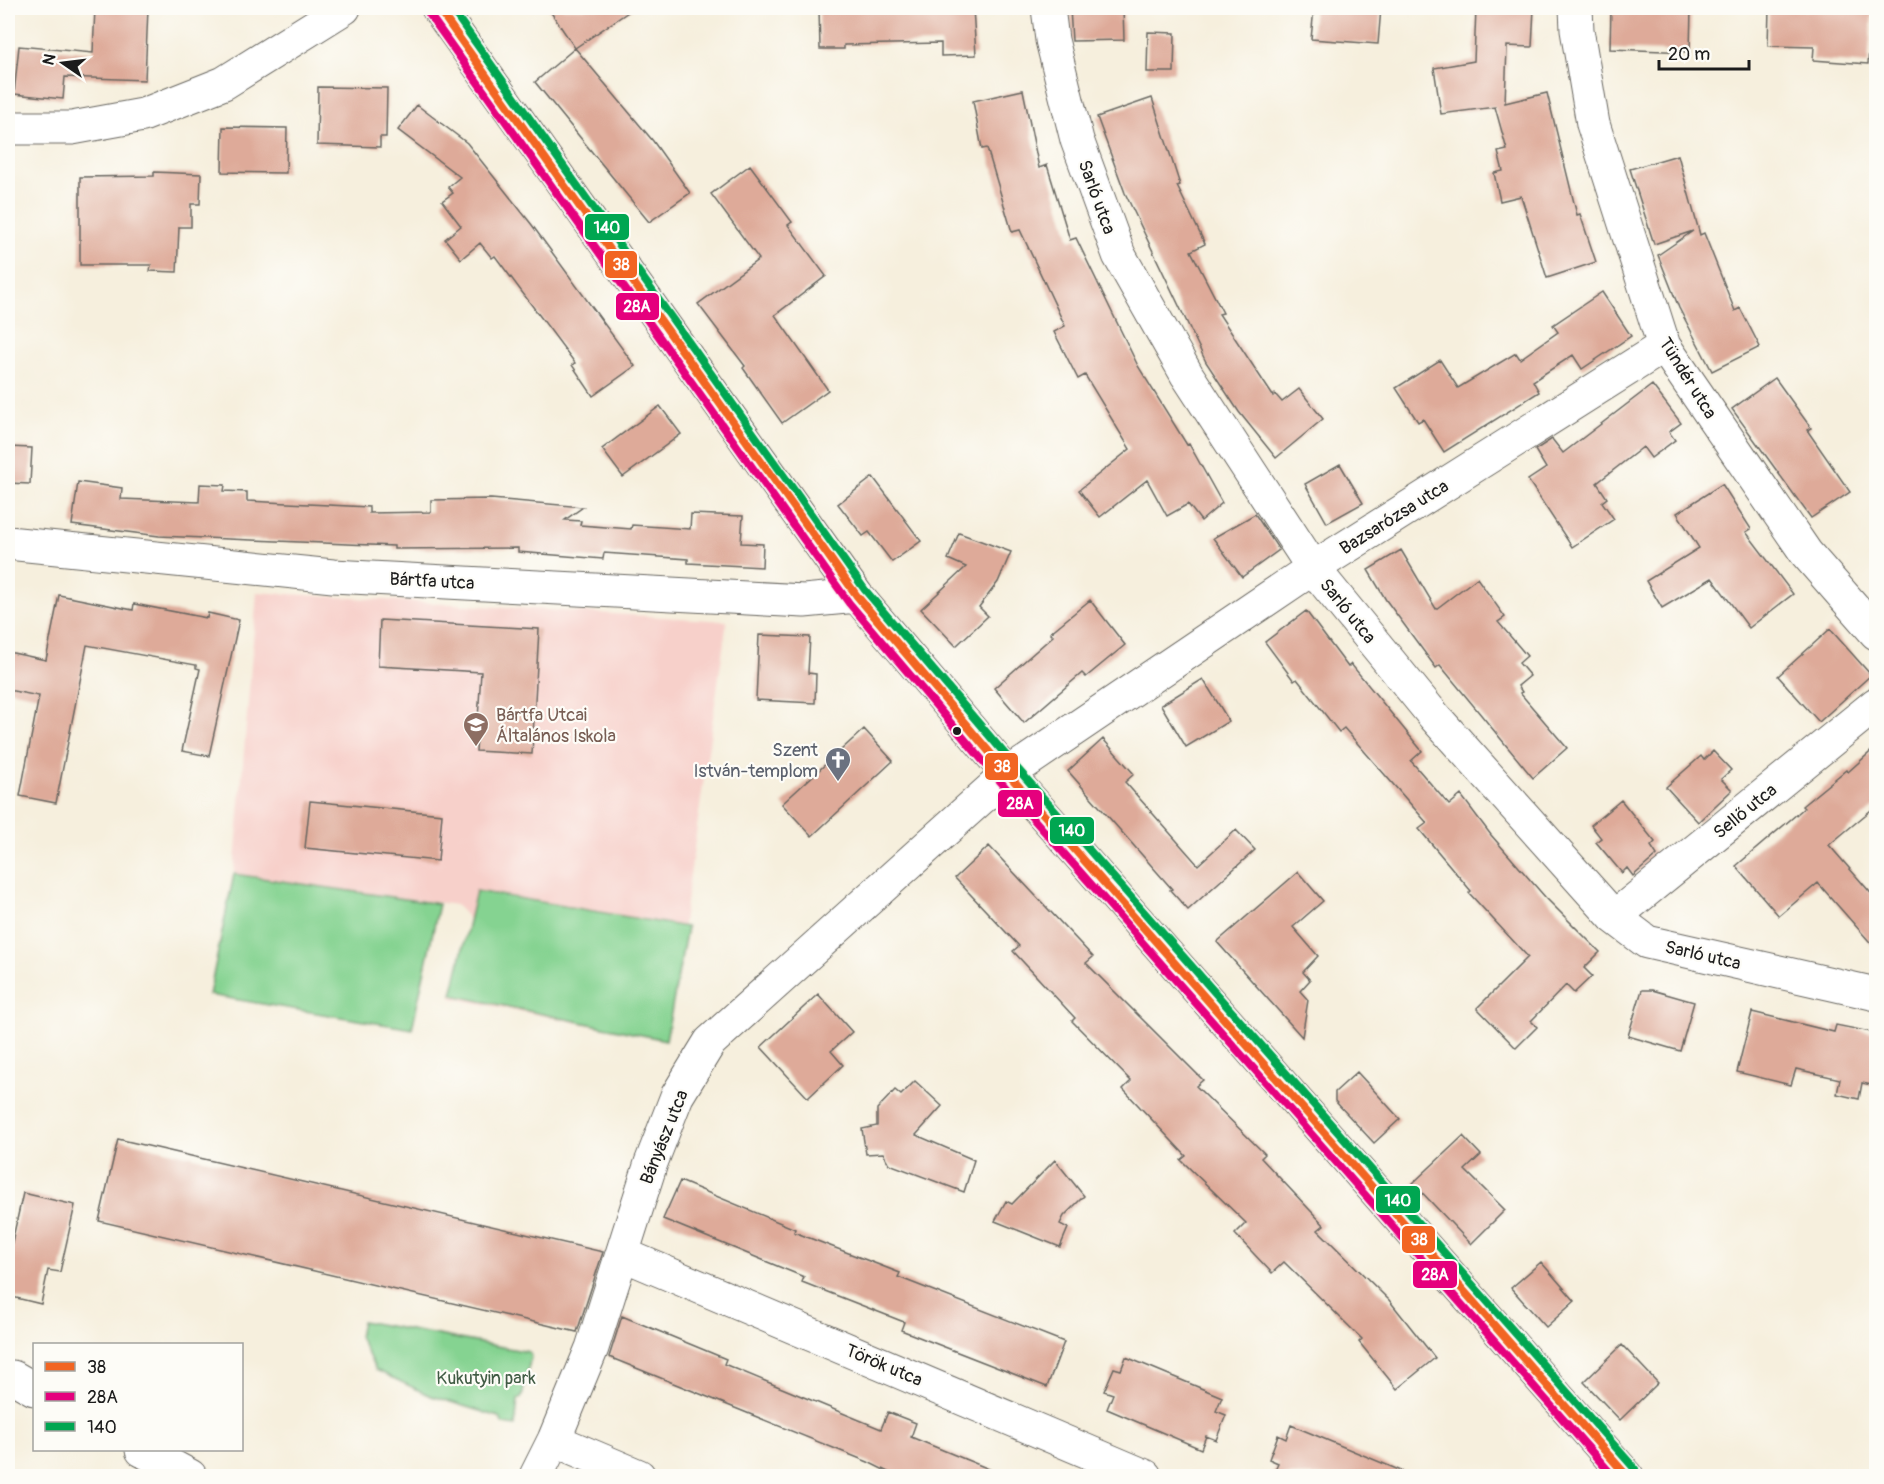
<svg xmlns="http://www.w3.org/2000/svg" width="1884" height="1484" viewBox="0 0 1884 1484" font-family="Pangolin,sans-serif">
<rect width="100%" height="100%" fill="#fdfcf7"/>
<filter id="ink" filterUnits="userSpaceOnUse"><feTurbulence type="fractalNoise" baseFrequency=".0167" numOctaves="2"/><feDisplacementMap in="SourceGraphic" scale="12" xChannelSelector="R" yChannelSelector="G"/><feConvolveMatrix kernelMatrix="1 2 1 2 8 2 1 2 1" color-interpolation-filters="sRGB"/></filter>
<filter id="wash" filterUnits="userSpaceOnUse"><feTurbulence type="fractalNoise" baseFrequency=".008" numOctaves="4" result="noise"/><feDisplacementMap in="SourceGraphic" scale="24" xChannelSelector="R" yChannelSelector="G"/><feGaussianBlur stdDeviation="1.35" result="paint"/><feColorMatrix in="noise" values="0 0 0 0 0 0 0 0 0 0 0 0 0 0 0 0 0 1.4 0 .05"/><feComposite in="paint" operator="in"/></filter>
<g filter="url(#wash)">
<rect width="100%" height="100%" fill="#f6efdd"/>
<!-- built -->
<path fill="#f7d0ca" d="M257 592 727 621 666 1040 451 998 469 919 456 905 234 874Z"/>
<!-- green -->
<path fill="#85d391" stroke="#507856" stroke-width="1.5" d="M234 874 439 904 412 1029 209 995Z
M476 891 687 927 666 1040 452 995Z
M362 1321 529 1352 531 1356 522 1397 518 1400 515 1426 503 1424 499 1417 431 1396 376 1370 359 1337Z"/>
<g id="blocks">
<!-- building -->
<path fill="#deaa99" d="M95 8H148L145 80 65 77 63 99 14 94 19 46 93 53Z
M548 8H634L575 48Z
M819 8H973L976 55 941 56V43L844 45V49H820Z
M1070 8H1123L1124 40 1072 41Z
M1314 8H1381L1378 44 1311 39Z
M1476 8H1534L1532 47 1507 46 1505 103 1547 93 1577 215 1580 214 1596 262 1547 278 1521 196 1500 201 1494 173 1503 171 1498 152 1507 150 1495 107 1441 114 1434 68 1474 61Z
M1611 8H1691L1690 52 1610 49Z
M1769 8 1872 13 1868 64 1813 60 1814 47 1768 46Z
M1148 32 1175 33 1174 72H1147Z
M575 48 653 141 690 193 649 222 535 82Z
M318 87 387 88 386 137H380V147L317 145Z
M1023 90 1039 168 1047 165 1070 240 1076 238 1138 366 1187 445 1189 444 1222 503 1201 521 1188 504 1167 516 1147 480 1100 517 1079 490 1130 449 1085 375 1078 379 1054 332 1065 326 1020 230 1012 232 987 148 982 149 973 101Z
M1152 98 1180 185 1177 186 1205 244 1191 251 1223 313 1219 314 1273 396 1275 394 1282 402 1299 389 1323 419 1276 458 1239 412 1206 362 1125 193 1097 117Z
M417 105 467 143 532 225 635 366 593 396 572 365 575 363 495 256 492 258 480 243 461 259 445 239 461 226 442 201 453 193 448 187 460 177 398 130Z
M223 127 287 128 286 173 222 172Z
M1678 155 1700 235 1704 233 1735 311 1740 308 1760 347 1712 371 1679 308 1658 255 1693 231 1654 244 1630 169Z
M750 165 792 222 788 225 826 276 775 315 828 390 782 423 743 368 745 366 698 304 759 259 711 194Z
M154 172 201 174 200 204H191V227H179L177 272 150 271 151 265H80V177L154 176Z
M1602 292 1631 336 1582 369 1573 355 1533 381 1539 392 1444 452 1423 419 1418 422 1396 388 1440 360 1458 388 1516 353 1520 359 1558 332 1553 325Z
M1775 378 1811 428 1807 430 1850 492 1811 518 1732 409Z
M1652 385 1681 423 1669 432 1675 440 1651 458 1643 447 1597 483 1607 498 1602 502 1614 519 1572 547 1528 480 1546 468 1535 450 1552 439 1563 453Z
M660 406 681 434 623 477 602 449Z
M8 447 32 448 30 484 8 483Z
M1340 464 1363 503 1327 523 1305 484Z
M873 477 921 541 892 562 869 532 863 536 838 504Z
M78 482 122 488 121 499 199 502 200 484 225 485 224 491 247 492V501L369 507V513L431 512V500L491 499 583 507 565 520 581 521 580 525 631 529 632 525 690 529 691 514 743 516 741 543 763 544 762 567 688 563V559L604 553 603 559 518 552V548L394 549V546L159 536 72 525Z
M1722 484 1751 529 1746 532 1793 594 1749 628 1712 578 1662 608 1646 581 1699 548 1677 513Z
M1255 514 1279 550 1242 577 1213 538Z
M959 533 1011 552 998 582 979 607 988 616 956 646 921 609 966 567 948 559Z
M1401 550 1436 609 1477 578 1505 617 1498 622 1527 656 1519 663 1530 676 1518 686 1522 692 1520 693 1567 748 1533 778 1440 665 1436 668 1386 600 1368 570Z
M59 595 133 610 134 604 207 618 208 613 239 620 209 756 182 751 200 669 196 668V665L87 645 56 803 20 796 39 696 8 690V652L46 660Z
M1090 600 1125 645 1086 677 1082 673 1024 723 994 688 1053 636 1050 633Z
M1306 611 1348 667 1351 664 1422 751 1411 761 1449 805 1461 795 1491 835 1546 898 1600 952 1584 968 1592 976 1574 993 1566 985 1531 1021 1537 1027 1516 1048 1477 1008 1528 957 1469 893 1471 891 1419 829 1427 823 1344 728 1339 732 1297 679 1294 681 1265 642Z
M380 620 539 629 532 754 476 751 481 672 378 666Z
M1830 629 1871 675 1819 722 1778 676Z
M759 635 810 637 808 673 816 674 815 703 756 700Z
M1203 679 1229 721 1186 747 1161 705Z
M864 729 893 761 812 836 782 804Z
M1103 739 1134 774 1125 782 1198 865 1236 830 1255 850 1188 910 1170 890 1172 889 1068 771Z
M1876 747V806L1829 845 1876 899V949L1818 883 1779 916 1736 866 1804 808 1802 806 1846 770 1848 772Z
M1713 751 1731 770 1721 779 1732 790 1698 822 1666 787 1701 756 1704 760Z
M1621 800 1655 842 1651 846 1657 855 1633 876 1627 868 1622 873 1596 842 1601 838 1591 825Z
M310 801 442 814 438 861 305 848Z
M989 846 1093 957 1086 963 1203 1080 1196 1086 1265 1154 1261 1158 1324 1225 1318 1230 1389 1300 1435 1358 1397 1389 1359 1342 1362 1339 1284 1262 1272 1273 1235 1234 1246 1223 1181 1160 1186 1156 1123 1089 1131 1081 1072 1021 1075 1018 1013 951 1019 946 955 878Z
M1298 872 1323 901 1293 927 1318 956 1303 972 1310 980 1300 991 1308 1000 1302 1037 1217 942Z
M1642 990H1652L1694 1002 1680 1051 1628 1036Z
M818 994 852 1032 831 1051 843 1065 808 1098 761 1047Z
M1752 1012 1834 1032 1836 1025 1876 1033V1086L1862 1083 1859 1099 1837 1094 1840 1079 1796 1069 1791 1085 1737 1072Z
M1357 1072 1400 1119 1374 1143 1335 1101V1092Z
M915 1081 942 1106 916 1135 974 1160 964 1192 889 1164 883 1153 866 1154 862 1129 877 1126V1109L895 1090 901 1095Z
M1463 1136 1481 1155 1465 1170 1505 1210 1471 1244 1413 1183Z
M118 1139 603 1252 577 1332 99 1221Z
M1055 1160 1084 1196 1064 1216 1060 1224 1068 1228 1060 1247 995 1221 1006 1201 1012 1204Z
M680 1181 795 1229 794 1232 900 1273 898 1277 1064 1342 1047 1387 901 1330 904 1322 802 1282 804 1277 663 1219Z
M23 1193 75 1205 60 1272 48 1270 41 1304 8 1296V1260Z
M1541 1262 1575 1301 1546 1327 1511 1288Z
M622 1316 726 1359 724 1364 881 1429 888 1412 916 1423 911 1437 1006 1476H896L868 1462 609 1357Z
M1622 1345 1658 1383 1620 1420 1584 1382Z
M1126 1357 1222 1397 1216 1411 1226 1415 1216 1440 1206 1436 1201 1449 1107 1409 1113 1394 1104 1391 1114 1368 1121 1370Z
M1291 1425 1411 1475V1476H1272L1278 1463 1269 1459 1278 1435 1286 1439Z"/>
</g>
</g>
<g filter="url(#ink)">
<use href="#blocks" fill-opacity="0" stroke="#686660" stroke-width="1.5"/>
<g fill="none" stroke-linecap="round" stroke-linejoin="round">
<defs>
<path id="minor" d="M438 8 857 596 1008 774 1627 1476
M1048 8 1052 40 1077 140 1119 255 1187 375 1313 568 1434 716 1614 917 1647 942 1876 994
M1576 8 1577 30 1593 124 1664 346 1806 553 1876 633
M8 128H72L143 115 224 83 344 8
M8 543 333 576 804 601 857 596
M1614 917 1876 704
M622 1254 1145 1476
M13 1377 34 1389
M554 1440 639 1476
M142 1450 190 1476
M536 1476 554 1440 592 1348 651 1163 677 1096 710 1042 1008 774 1313 568 1664 346"/>
</defs>
<!-- minor casing -->
<use href="#minor" stroke="#686660" stroke-width="35"/>
<!-- minor -->
<use href="#minor" stroke="#fff" stroke-width="33"/>
<defs>
<path id="bus-1" d="M438 8 857 596 1008 774 1627 1476"/>
<path id="bus-2" d="M429 14 849 603 1000 781 1613 1476"/>
<path id="bus-3" d="M451 8 865 590 1016 767 1635 1469"/>
</defs>
<!-- bus-1 casing -->
<use href="#bus-1" stroke="#fdfcf7" stroke-width="12"/>
<!-- bus-2 casing -->
<use href="#bus-2" stroke="#fdfcf7" stroke-width="12"/>
<!-- bus-3 casing -->
<use href="#bus-3" stroke="#fdfcf7" stroke-width="12"/>
<!-- bus-1 -->
<use href="#bus-1" stroke="#f26522" stroke-width="8"/>
<!-- bus-2 -->
<use href="#bus-2" stroke="#e5007d" stroke-width="8"/>
<!-- bus-3 -->
<use href="#bus-3" stroke="#00a651" stroke-width="8"/>
</g>
</g>
<!-- icons -->
<defs>
<symbol id="school-pin" viewBox="-11 -11 22 30"><path d="M0 17L-7.5 6A9.5 9.5 0 1 1 7.5 6Z" fill="#8d6e63" stroke="#fdfcf7"/><path d="M0-5L7-2L0 1L-7-2ZM-4 1L0 2.5L4 1V4Q0 6-4 4Z" fill="#fff"/></symbol>
<symbol id="church-pin" viewBox="-11 -11 22 30"><path d="M0 17L-7.5 6A9.5 9.5 0 1 1 7.5 6Z" fill="#6b7280" stroke="#fdfcf7"/><path d="M-1.2-6h2.4v3.5h3.3v2.4h-3.3V6h-2.4V-.1h-3.3v-2.4h3.3Z" fill="#fff"/></symbol>
</defs>
<g fill-rule="evenodd">
<use href="#school-pin" x="461" y="710" width="30" height="40"/>
<use href="#church-pin" x="823" y="745" width="30" height="40"/>
</g>
<!-- markers -->
<circle fill="#1c1c1c" stroke="#fdfcf7" stroke-width="2" cx="957" cy="731" r="5"/>
<g text-anchor="middle" stroke-width="4.5" stroke-linejoin="round" paint-order="stroke">
<!-- street labels -->
<g font-size="18" fill="#1c1c1c" stroke="#fdfcf7">
<text transform="translate(1097 197) rotate(70)" y="6">Sarló utca</text>
<text transform="translate(1688 378) rotate(58)" y="6">Tündér utca</text>
<text transform="translate(1394 517) rotate(-32)" y="6">Bazsarózsa utca</text>
<text transform="translate(432 581) rotate(3)" y="6">Bártfa utca</text>
<text transform="translate(1348 611) rotate(51)" y="6">Sarló utca</text>
<text transform="translate(1745 811) rotate(-39)" y="6">Sellő utca</text>
<text transform="translate(1703 955) rotate(13)" y="6">Sarló utca</text>
<text transform="translate(664 1137) rotate(-68)" y="6">Bányász utca</text>
<text transform="translate(884 1365) rotate(23)" y="6">Török utca</text>
</g>
<!-- education labels -->
<g font-size="18" fill="#785e54" stroke="#fdfcf7" text-anchor="start">
<text x="496" y="721">Bártfa Utcai<tspan x="496" dy="21">Általános Iskola</tspan></text>
</g>
<!-- worship labels -->
<g font-size="18" fill="#5b616d" stroke="#fdfcf7" text-anchor="end">
<text x="818" y="756">Szent<tspan x="818" dy="21">István-templom</tspan></text>
</g>
<!-- park labels -->
<g font-size="18" fill="#415c45" stroke="#fdfcf7">
<text x="486" y="1384">Kukutyin park</text>
</g>
</g>
<g stroke="#fdfcf7" stroke-width="2">
<rect x="584" y="213" width="46" height="28" rx="6" fill="#00a651"/>
<rect x="604" y="250" width="34" height="29" rx="6" fill="#f26522"/>
<rect x="615" y="292" width="45" height="29" rx="6" fill="#e5007d"/>
<rect x="984" y="752" width="35" height="29" rx="6" fill="#f26522"/>
<rect x="997" y="789" width="46" height="29" rx="6" fill="#e5007d"/>
<rect x="1049" y="816" width="46" height="29" rx="6" fill="#00a651"/>
<rect x="1375" y="1185" width="46" height="29" rx="6" fill="#00a651"/>
<rect x="1401" y="1225" width="35" height="29" rx="6" fill="#f26522"/>
<rect x="1412" y="1260" width="46" height="29" rx="6" fill="#e5007d"/>
</g>
<g font-size="16" text-anchor="middle" font-weight="bold" fill="#fff">
<text x="607" y="233">140</text>
<text x="621" y="270">38</text>
<text x="637" y="312">28A</text>
<text x="1002" y="772">38</text>
<text x="1020" y="809">28A</text>
<text x="1072" y="836">140</text>
<text x="1398" y="1206">140</text>
<text x="1419" y="1245">38</text>
<text x="1435" y="1280">28A</text>
</g>
<!-- margin -->
<rect width="1884" height="1484" fill="none" stroke="#fdfcf7" stroke-width="30"/>
<!-- legend -->
<rect x="33" y="1343" width="210" height="108" fill="#fdfcf7" stroke="#a3a29f" stroke-width="1.5"/>
<rect x="45" y="1362" width="30" height="9" fill="#f26522" stroke="#a3a29f" stroke-width="1.5"/>
<text x="87" y="1373" font-size="18" fill="#1c1c1c">38</text>
<rect x="45" y="1392" width="30" height="9" fill="#e5007d" stroke="#a3a29f" stroke-width="1.5"/>
<text x="87" y="1403" font-size="18" fill="#1c1c1c">28A</text>
<rect x="45" y="1422" width="30" height="9" fill="#00a651" stroke="#a3a29f" stroke-width="1.5"/>
<text x="87" y="1433" font-size="18" fill="#1c1c1c">140</text>
<!-- north arrow -->
<g transform="translate(63 63) rotate(284)" stroke="#fdfcf7" stroke-width="4.5" paint-order="stroke">
<path d="M0-4.5L10 22L0 15L-10 22Z" fill="#1c1c1c"/>
<text y="-9" font-size="16" font-weight="bold" text-anchor="middle" fill="#1c1c1c">N</text>
</g>
<!-- scale -->
<path d="M1659 60v9h90v-9" fill="none" stroke="#1c1c1c" stroke-width="3"/>
<text x="1668" y="60" font-size="18" fill="#1c1c1c" stroke="#fdfcf7" stroke-width="4.5" paint-order="stroke">20 m</text>
</svg>
